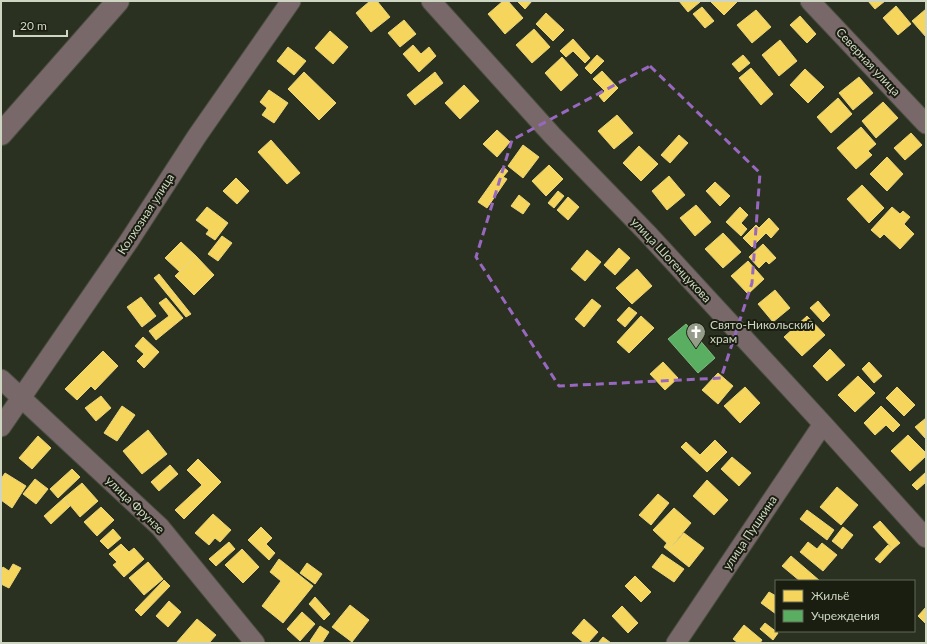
<svg xmlns="http://www.w3.org/2000/svg" width="927" height="644" viewBox="0 0 927 644" font-family="Lato,sans-serif">
<rect width="100%" height="100%" fill="#2b3120"/>
<!-- homes -->
<path fill="#f6d55c" stroke="#ead57b" d="M370 1H377L390 17 371 32 356 13Z
M503 1H508L523 18 505 34 488 14Z
M517 1H532L525 9Z
M679 1H699L700 2 688 12Z
M710 1H738L724 15Z
M868 1H885L875 9Z
M896 6 911 24 898 35 883 18Z
M702 7 714 21 705 28 693 14Z
M926 9V37L912 21Z
M756 10 771 27 752 43 737 25Z
M546 13 564 30 553 41 536 24Z
M800 16 816 34 807 43 790 25Z
M404 20 416 34 400 47 388 33Z
M534 29 550 47 532 63 516 45Z
M330 31 348 47 333 64 315 48Z
M573 39 590 58 585 63 573 51 566 57 560 51Z
M780 40 797 61 779 76 762 55Z
M413 45 421 54 429 47 436 56 419 72 403 54Z
M288 47 306 61 294 75 277 61Z
M597 55 604 61 591 74 585 68Z
M743 55 750 63 739 72 732 64Z
M562 57 578 75 561 91 545 73Z
M751 68 773 94 761 105 739 78Z
M805 69 824 87 808 103 790 85Z
M602 71 618 88 604 102 599 96 605 91 593 79Z
M304 72 336 103 319 120 288 89Z
M435 72 443 83 415 105 407 95Z
M859 77 873 93 853 110 839 93Z
M464 85 479 101 460 119 445 103Z
M269 90 288 103 274 123 262 115 267 108 260 102Z
M838 98 852 114 831 133 817 117Z
M883 102 898 118 876 138 862 121Z
M617 115 633 133 614 149 598 131Z
M861 127 876 144 868 151 872 155 856 169 837 148Z
M497 130 510 142 497 157 483 144Z
M911 133 922 145 905 160 894 148Z
M679 135 688 143 670 163 661 155Z
M271 140 300 173 287 184 258 152Z
M523 145 539 157 523 178 508 166Z
M639 146 658 164 641 181 623 163Z
M887 157 903 174 887 191 870 174Z
M549 165 563 179 546 196 532 181Z
M503 167 508 171 503 177 507 179 487 208 478 202Z
M669 176 685 195 667 210 652 191Z
M236 178 249 191 237 204 223 191Z
M715 182 730 196 720 206 706 191Z
M862 185 884 208 869 223 847 199Z
M558 191 564 196 554 208 548 203Z
M519 195 530 204 523 214 511 206Z
M568 197 579 207 568 220 557 210Z
M696 205 711 222 695 236 680 218Z
M207 207 228 223 215 240 206 234 209 230 196 220Z
M740 207 748 215 741 223 747 229 741 236 726 222Z
M892 207 900 214 903 211 910 217 904 224 914 234 900 249 884 234 880 238 871 230Z
M769 218 779 229 771 238 766 233 752 247 743 238 756 225 759 228Z
M723 233 741 252 723 268 705 249Z
M222 236 232 243 218 261 208 254Z
M181 242 196 256 180 272 165 258Z
M763 244 776 258 769 264 766 261 759 268 749 257Z
M619 248 630 258 615 275 604 265Z
M587 250 601 262 585 281 571 269Z
M196 256 214 275 194 295 175 276Z
M748 261 764 279 748 294 731 276Z
M637 269 652 286 632 304 616 288Z
M159 274 191 314 186 317 154 278Z
M775 290 790 308 773 322 758 304Z
M141 297 156 316 142 327 127 307Z
M166 298 183 318 156 340 149 331 169 316 159 303Z
M592 299 601 306 584 327 575 319Z
M818 301 830 315 823 322 810 308Z
M629 307 637 313 625 327 617 320Z
M641 316 654 328 629 353 617 342Z
M807 316 825 335 802 356 784 337Z
M143 337 159 352 144 368 137 361 144 354 135 346Z
M830 349 845 365 827 381 813 366Z
M103 351 118 366 95 390 91 386 77 400 65 389Z
M663 362 678 378 665 390 650 374Z
M869 362 882 376 874 383 862 369Z
M718 373 733 386 718 404 702 390Z
M858 376 875 393 855 412 838 395Z
M745 387 760 403 740 423 724 406Z
M897 387 915 405 904 416 886 398Z
M101 396 111 408 96 421 85 408Z
M122 406 135 415 117 441 104 433Z
M881 406 900 425 893 432 886 425 875 435 864 423Z
M926 418V439L915 427Z
M148 430 167 454 142 474 123 451Z
M908 435 926 453V456L910 471 891 451Z
M38 436 51 448 32 469 19 458Z
M715 440 727 452 707 472 681 447 686 442 700 455Z
M732 457 751 473 739 486 721 469Z
M198 459 221 482 184 519 175 510 202 485 187 470Z
M170 465 178 474 159 491 151 482Z
M72 469 80 477 58 498 50 489Z
M926 472V482L917 490 912 485Z
M5 473 26 486 12 508 1 500V479Z
M35 479 48 489 36 504 23 494Z
M707 480 728 500 714 515 693 496Z
M82 483 98 501 80 517 64 498Z
M837 487 858 505 841 525 820 507Z
M658 494 669 503 651 525 639 515Z
M64 498 70 506 51 524 44 516Z
M101 507 114 520 97 536 84 522Z
M674 508 691 523 671 547 653 530Z
M807 510 834 530 827 540 800 519Z
M213 514 231 530 220 542 215 538 209 545 195 533Z
M880 521 900 543 893 549 873 527Z
M261 527 272 538 266 544 275 553 269 560 248 540Z
M843 527 853 535 842 549 832 541Z
M113 529 121 538 108 549 100 541Z
M684 533 704 548 689 567 664 547 667 543 671 547Z
M229 542 235 549 216 566 209 559Z
M808 542 817 549 822 543 837 555 823 571 800 552Z
M121 544 129 552 134 548 144 559 124 577 113 565 117 562 109 554Z
M888 545 893 549 880 563 875 559Z
M242 549 259 567 243 583 225 565Z
M662 554 684 569 674 582 652 567Z
M791 556 820 581H800L782 566Z
M279 559 313 586 283 623 262 606 281 581 270 572Z
M148 562 163 579 144 595 129 578Z
M307 563 322 574 315 584 300 573Z
M13 564 21 568 9 588 1 584V570L3 567 9 571Z
M635 576 651 592 641 602 625 586Z
M164 580 170 586 141 616 135 610Z
M769 592 776 596V614L761 603Z
M315 597 330 614 324 620 309 604Z
M169 601 181 612 168 627 156 616Z
M350 605 369 620 352 642 332 627Z
M622 606 638 623 628 633 612 616Z
M926 607V624L918 616Z
M302 612 315 624 300 641 287 629Z
M197 619 216 635 209 643H176Z
M584 619 598 632 588 643H584L572 633Z
M765 623 778 633 773 640 760 629Z
M744 625 762 640 760 643H738L733 639Z
M320 626 329 632 322 643H312L310 641Z
M603 637 611 643H598Z"/>
<!-- public -->
<path fill="#5aae61" stroke="#7dba7e" d="M686 324 715 358 698 373 668 339Z"/>
<g fill="none" stroke-linecap="round" stroke-linejoin="round">
<defs>
<path id="minor" d="M431 1 552 135 647 233 823 424 926 538
M810 1 926 124
M1 379 160 527 255 643
M1 427 129 241 197 136 291 1
M676 643 823 424"/>
<path id="tertiary" d="M1 134 118 1"/>
</defs>
<!-- minor casing -->
<use href="#minor" stroke="#484d3f" stroke-width="21"/>
<!-- tertiary casing -->
<use href="#tertiary" stroke="#484d3f" stroke-width="24"/>
<!-- minor -->
<use href="#minor" stroke="#786869" stroke-width="19"/>
<!-- tertiary -->
<use href="#tertiary" stroke="#786869" stroke-width="22"/>
</g>
<!-- marked area -->
<path fill="none" stroke="#9868c0" stroke-width="3" stroke-dasharray="8 5" stroke-linejoin="round" d="M650 66 760 173 752 283 721 378 559 386 476 257 512 140Z"/>
<!-- icons -->
<defs>
<symbol id="church-pin" viewBox="-11 -11 22 30"><path d="M0 17L-7.5 6A9.5 9.5 0 1 1 7.5 6Z" fill="#959c89" stroke="#191e10"/><path d="M-1.2-6h2.4v3.5h3.3v2.4h-3.3V6h-2.4V-.1h-3.3v-2.4h3.3Z" fill="#fff"/></symbol>
</defs>
<g fill-rule="evenodd">
<use href="#church-pin" x="685" y="321" width="22" height="30"/>
</g>
<g text-anchor="middle" stroke-width="4" stroke-linejoin="round" paint-order="stroke">
<!-- street labels -->
<g font-size="12" fill="#ced6c2" stroke="#191e10">
<text transform="translate(868 62) rotate(47)" y="4">Северная улица</text>
<text transform="translate(146 214) rotate(-57)" y="4">Колхозная улица</text>
<text transform="translate(671 260) rotate(47)" y="4">улица Шогенцукова</text>
<text transform="translate(135 505) rotate(44)" y="4">улица Фрунзе</text>
<text transform="translate(750 533) rotate(-56)" y="4">улица Пушкина</text>
</g>
<!-- poi labels -->
<g font-size="12" fill="#ced6c2" stroke="#191e10" text-anchor="start">
<text x="710" y="329">Свято-Никольский<tspan x="710" dy="14">храм</tspan></text>
</g>
</g>
<!-- border -->
<rect width="927" height="644" fill="none" stroke="#ced6c2" stroke-width="4"/>
<!-- legend -->
<rect x="775" y="580" width="140" height="52" fill="#191e10" stroke="#616857"/>
<rect x="783" y="590" width="20" height="12" fill="#f6d55c" stroke="#616857"/>
<text x="811" y="600" font-size="12" fill="#ced6c2">Жильё</text>
<rect x="783" y="610" width="20" height="12" fill="#5aae61" stroke="#616857"/>
<text x="811" y="620" font-size="12" fill="#ced6c2">Учреждения</text>
<!-- scale -->
<path d="M14 30v6h53v-6" fill="none" stroke="#ced6c2" stroke-width="2"/>
<text x="20" y="30" font-size="12" fill="#ced6c2" stroke="#191e10" stroke-width="3" paint-order="stroke">20 m</text>
</svg>
